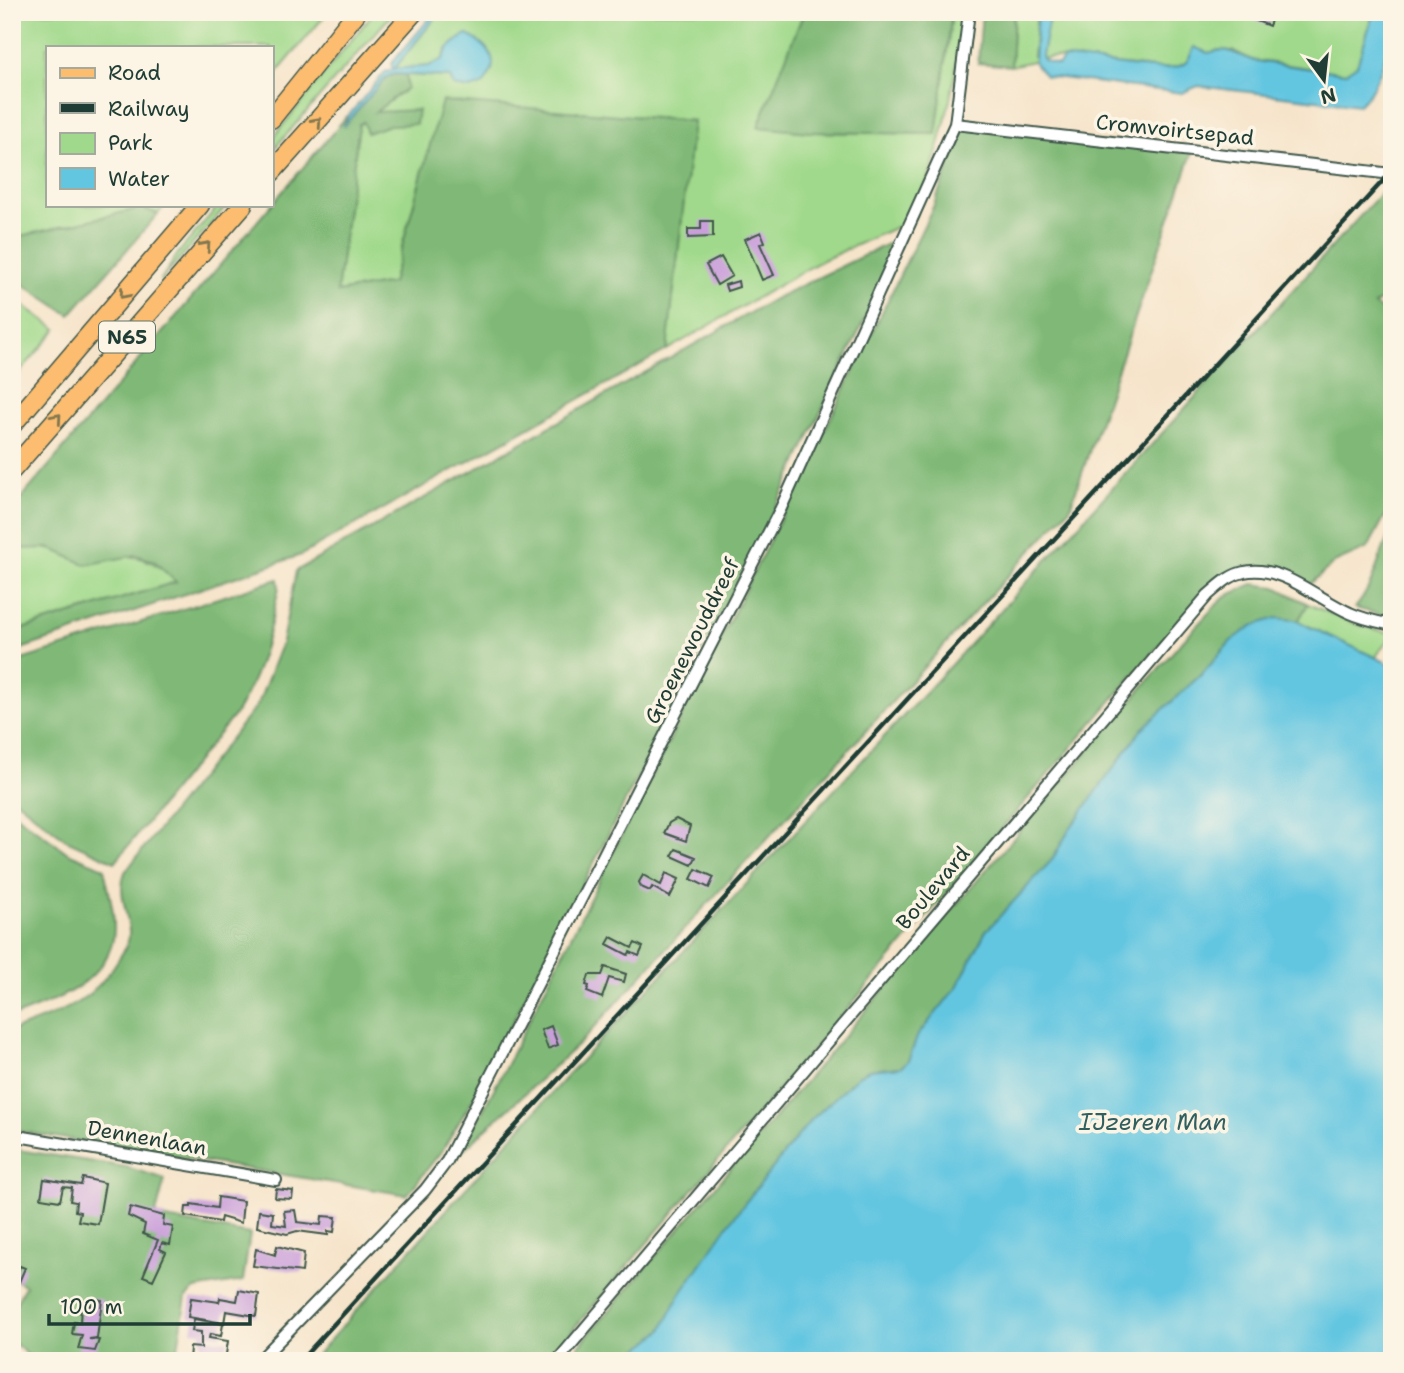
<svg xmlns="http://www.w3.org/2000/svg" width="1404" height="1373" viewBox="0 0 1404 1373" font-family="'Shantell Sans',sans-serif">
<rect width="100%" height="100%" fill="#fcf5e5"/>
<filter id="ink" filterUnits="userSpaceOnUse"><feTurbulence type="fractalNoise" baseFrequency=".0143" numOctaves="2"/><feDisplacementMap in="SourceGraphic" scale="14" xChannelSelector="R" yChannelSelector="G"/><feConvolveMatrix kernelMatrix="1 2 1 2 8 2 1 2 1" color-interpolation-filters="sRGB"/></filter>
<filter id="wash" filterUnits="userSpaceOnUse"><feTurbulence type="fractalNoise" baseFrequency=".00686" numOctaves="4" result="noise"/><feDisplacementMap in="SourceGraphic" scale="28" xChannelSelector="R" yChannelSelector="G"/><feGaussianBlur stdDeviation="1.57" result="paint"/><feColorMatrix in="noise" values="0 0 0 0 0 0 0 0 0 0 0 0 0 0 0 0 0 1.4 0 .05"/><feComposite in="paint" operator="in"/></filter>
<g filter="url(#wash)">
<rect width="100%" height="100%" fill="#f6e4ca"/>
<!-- green -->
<path fill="#a0d98b" stroke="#608b60" stroke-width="2" d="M12 12H328L271 80V47H47V205H165L158 214 142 208 12 238Z
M374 12H394L271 152V140Z
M440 12H804L759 127 810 132 936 134 952 12H963C956 89 941 148 914 219L821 261 667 350 693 121 442 102 392 283 337 292 359 124 363 121 367 133 389 125 374 113 407 88 406 75 486 79 492 69 448 48 442 60 429 66 394 69Z
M1014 12H1037L1033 56 1042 54 1050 12H1374L1357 66 1345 73 1252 60 1234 51 1218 50 1177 67 1162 69 1051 57 1011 66Z
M219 205H227L160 281 179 252Z
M12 298 57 329 12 381Z
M38 547C47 548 55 551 64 553 110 563 140 541 176 582L12 632V549Z
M1308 604 1356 624 1392 634 1375 658 1298 621Z"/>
<!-- forest -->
<path fill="#80b977" stroke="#507b56" stroke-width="2" d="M804 12H952L936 134 810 132 758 127Z
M982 12H1014L1011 66 978 63Z
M395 74 406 75 407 88 375 112 418 110 416 124 389 125 367 133 363 122 359 124 337 292 392 283 442 101 693 121 667 350 301 555 12 652V632L176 582 154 561 136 555 86 565 50 548 12 549V509L347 116 344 124 386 77Z
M965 126 1192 153 1070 508 580 1043 454 1158 465 1144 504 1070 820 440 933 207Z
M1392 181V293L1374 305 1392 315V503L1368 548 1334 563 1310 584C1264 564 1249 554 1207 589L546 1361H311L565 1078 939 678Z
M142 208 158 214 70 315 12 277V238Z
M904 236 784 490 476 1094 443 1149 407 1195 12 1130V1031C59 1012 90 1006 118 960 124 950 130 943 129 931 128 911 117 892 125 872L258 704 282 642 296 571 776 298Z
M1392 529V618L1355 608C1375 585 1378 556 1392 529Z
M278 579 279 587C269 635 261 671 236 713L115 862 66 840 12 797V663Z
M1253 584 1276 587 1308 604 1298 621 1231 641 1204 672 1142 729 1071 827 1052 860 986 931 957 987 918 1035 908 1061 901 1067 869 1070 810 1121 730 1222 662 1330 624 1361H566L1184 639 1224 597Z
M12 812 68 853 104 868C108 890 117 917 113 939 104 985 49 1003 12 1017Z
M12 1149 126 1167 165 1179 155 1217 250 1234 243 1281 195 1289 186 1297 178 1348 169 1361H34L12 1341V1311L25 1286 12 1277Z"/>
<!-- water -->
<path fill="#63c6e1" stroke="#41828a" stroke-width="2" d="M435 12H440L394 69 429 66 442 60 448 48 466 34C478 40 497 52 492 69 491 74 486 79 484 84L471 89 453 86 450 77 395 74 386 77 343 127 348 116 385 72 393 70 391 64Z
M1037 12H1050L1042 55 1043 60 1058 65 1064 58C1088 58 1173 78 1186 62 1190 58 1192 51 1194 47L1208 53C1232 45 1235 57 1256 61 1285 66 1315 69 1345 73L1357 65 1374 12H1392C1392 41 1380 86 1359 105L1198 86 1182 93 1045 76 1034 62Z
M1276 618 1295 620 1392 665V1361H624L662 1330 679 1296 730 1222 810 1121 858 1076 869 1070 901 1067 908 1061 918 1035 957 987 986 931 1052 860 1071 827 1142 729 1204 672 1231 641 1252 626Z"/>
<g id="blocks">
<!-- building -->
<path fill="#c99eda" d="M1257 12H1274L1269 26 1254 20Z
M701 221H713V237L688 238V229H701Z
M761 232 765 242 760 244 774 275 762 280 745 239Z
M721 257 732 276 717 285 706 265Z
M738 281 739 287 727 291 725 285Z
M676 819 690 826 686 841 664 833 669 823Z
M676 849 696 857 692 865 672 856Z
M696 869 714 877 709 888 691 879Z
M666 873 679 879 670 897 652 887 650 891 641 887 639 882 643 875 661 885Z
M611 937 632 948 635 943 643 947 639 956 630 952 628 955 607 944Z
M605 967 626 974 624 982 609 978 602 998 587 992 589 986 586 985 589 975H602Z
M551 1026 558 1045 548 1049 541 1030Z
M83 1178 105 1183 98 1224 78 1221 80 1212 75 1211 76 1202 70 1201 72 1188 63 1187 60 1201 41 1198 44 1179 81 1185Z
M276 1189 293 1191 292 1199 275 1198Z
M218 1197 243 1201 241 1223 221 1217 220 1222 185 1216 186 1207H191V1204L217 1208Z
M130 1207 164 1216 163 1225 173 1227 170 1245 162 1243 160 1249 166 1252 153 1280 143 1276 158 1240 143 1234 145 1224 128 1216Z
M295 1210 297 1222 321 1225 322 1216 336 1217 334 1232 328 1231V1235L297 1231 287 1234 257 1227 259 1211 273 1213 272 1224 286 1226 284 1211Z
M277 1246 304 1253 302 1272 253 1266 256 1249 275 1255Z
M20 1266 25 1268 19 1282 14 1279Z
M239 1290 259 1294 256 1316 226 1311 224 1323 188 1317 191 1298 219 1302 220 1298 237 1301Z
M91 1298 102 1300 97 1338 89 1339 99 1340 95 1351 78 1349 82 1335 72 1334 74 1322 80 1323 81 1305 90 1306Z
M194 1319 223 1324 221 1336 210 1334 209 1338 228 1341 225 1361H189L190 1347 201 1348V1332L192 1331Z"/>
</g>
</g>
<g filter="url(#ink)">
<use href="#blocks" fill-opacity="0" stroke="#3f564a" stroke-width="2"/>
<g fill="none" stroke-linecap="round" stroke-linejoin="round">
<defs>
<path id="minor" d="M955 124 1392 174
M12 1135 276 1180
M259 1361 425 1190 447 1161 781 508 955 124 969 12
M557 1361 1208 595C1219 586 1229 575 1244 572 1280 563 1319 600 1350 613 1363 619 1378 622 1392 625"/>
<path id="primary" d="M271 119 357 12
M271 173 414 12
M12 425 200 205
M12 470 243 205"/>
</defs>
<!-- minor casing -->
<use href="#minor" stroke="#3f564a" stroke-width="14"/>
<!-- primary casing -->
<use href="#primary" stroke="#3f564a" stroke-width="21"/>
<!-- minor -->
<use href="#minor" stroke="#fff" stroke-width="10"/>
<!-- primary -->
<use href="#primary" stroke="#fcbd6f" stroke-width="18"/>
<!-- rail -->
<path stroke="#1f3d34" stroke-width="4.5" d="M300 1361 1392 171"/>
</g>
<!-- one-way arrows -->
<defs><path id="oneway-chevron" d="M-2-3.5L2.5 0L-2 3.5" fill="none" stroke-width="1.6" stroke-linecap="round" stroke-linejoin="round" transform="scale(1.75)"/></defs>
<g stroke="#82774f">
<use href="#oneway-chevron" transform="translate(317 122) rotate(-48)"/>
<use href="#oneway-chevron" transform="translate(206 246) rotate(-48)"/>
<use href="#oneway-chevron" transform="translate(124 294) rotate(131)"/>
<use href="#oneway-chevron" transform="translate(57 418) rotate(-49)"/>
</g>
</g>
<g text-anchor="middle" stroke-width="7" stroke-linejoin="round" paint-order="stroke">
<!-- shield labels -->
<rect fill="#fcf5e5" stroke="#617469" stroke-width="2" x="99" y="321.5" width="56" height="31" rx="5"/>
<g font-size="19" font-weight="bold" fill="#1f3d34">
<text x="127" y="344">N65</text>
</g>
<!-- street labels -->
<g font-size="21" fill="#1f3d34" stroke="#fcf5e5">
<text transform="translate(1175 130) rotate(6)" y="7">Cromvoirtsepad</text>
<text transform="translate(692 641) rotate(-63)" y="7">Groenewouddreef</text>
<text transform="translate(933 888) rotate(-50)" y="7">Boulevard</text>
<text transform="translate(147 1138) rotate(10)" y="7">Dennenlaan</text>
</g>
<!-- water labels -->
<g font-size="23" font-style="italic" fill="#305f5f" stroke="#fcf5e5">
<text x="1153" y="1130">IJzeren Man</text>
</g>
</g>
<!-- margin -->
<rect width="1404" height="1373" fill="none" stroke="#fcf5e5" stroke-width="42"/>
<!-- legend -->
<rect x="46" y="46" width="228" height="161" fill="#fcf5e5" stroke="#a4ab9e" stroke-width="2"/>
<rect x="60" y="68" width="35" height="10" fill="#fcbd6f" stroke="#a4ab9e" stroke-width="2"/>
<text x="108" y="80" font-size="21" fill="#1f3d34">Road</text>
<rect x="60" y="103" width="35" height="10" fill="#1f3d34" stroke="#a4ab9e" stroke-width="2"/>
<text x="108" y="116" font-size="21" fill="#1f3d34">Railway</text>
<rect x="60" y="133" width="35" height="21" fill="#a0d98b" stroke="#a4ab9e" stroke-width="2"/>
<text x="108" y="150" font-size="21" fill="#1f3d34">Park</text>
<rect x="60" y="168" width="35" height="21" fill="#63c6e1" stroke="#a4ab9e" stroke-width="2"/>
<text x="108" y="186" font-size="21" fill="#1f3d34">Water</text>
<!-- north arrow -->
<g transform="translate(1324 80) rotate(165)" stroke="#fcf5e5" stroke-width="5" paint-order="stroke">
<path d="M0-5L12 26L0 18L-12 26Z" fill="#1f3d34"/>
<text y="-10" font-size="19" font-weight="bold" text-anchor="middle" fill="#1f3d34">N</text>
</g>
<!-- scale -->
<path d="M49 1314v10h201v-10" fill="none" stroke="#1f3d34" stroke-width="3.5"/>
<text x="60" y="1314" font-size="21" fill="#1f3d34" stroke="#fcf5e5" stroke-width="5" paint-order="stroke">100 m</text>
</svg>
